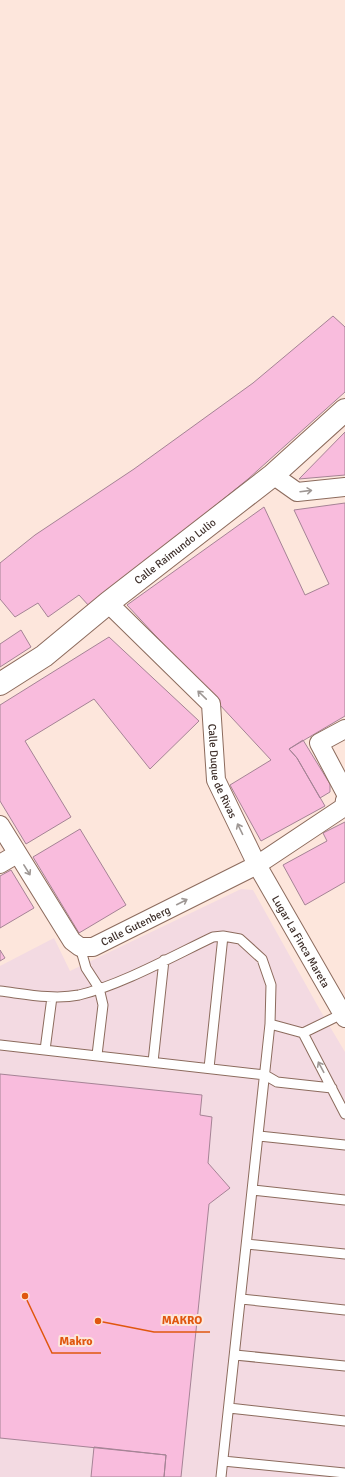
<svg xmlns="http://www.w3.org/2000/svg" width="345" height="1477" viewBox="0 0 345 1477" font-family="Signika,sans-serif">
<rect width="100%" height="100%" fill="#fde6dc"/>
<!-- commercial -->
<path fill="#f3dae2" d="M241 889 253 890 320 1010 345 1052V1477H0V966L54 938 70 971Z"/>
<!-- building -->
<path fill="#f9bcdd" stroke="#a58395" d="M333 316 345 327V392L248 479 90 607 79 595 48 617 38 603 15 617 0 599V563L35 535 134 469 253 383Z
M345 432V475L299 479Z
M345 503V716L289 749 297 758 325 806 261 841 230 785 271 760 127 605 264 507 305 595 329 584 294 510Z
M21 630 31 647 0 667V644Z
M109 637 199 721 150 769 94 699 25 741 71 817 26 844 0 801V705Z
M303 740 330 784V792L320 798 297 758 289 749Z
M345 822V882L305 905 283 865 327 841 323 833Z
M80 829 126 905 79 933 33 857Z
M11 870 34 908 0 928V876Z
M0 950 5 958 0 961Z
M0 1074 202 1095 200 1115 212 1117 208 1163 230 1188 209 1204 181 1477H164L166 1455 0 1438Z
M94 1447 166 1455 164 1477H91Z"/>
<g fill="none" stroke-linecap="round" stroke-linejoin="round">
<defs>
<path id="service" d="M80 947 86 968 99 988 103 1005 97 1055
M0 991C25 994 54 1000 79 995 121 985 173 956 213 937L223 936 240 939 262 959 271 985 270 1024
M342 1014 303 1033 345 1114
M0 1045 265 1075 277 1082 332 1088
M45 1050 52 997
M153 1062 164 960
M209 1068 223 936
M259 1136 345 1145
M253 1190 345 1200
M247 1244 345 1254
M241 1299 345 1310
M235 1355 345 1366
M229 1408 345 1421
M223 1461 345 1473
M221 1477 270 1024 303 1033"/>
<g id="minor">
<path d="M273 475 297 492 345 487"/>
<path id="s1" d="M108 603 211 704 216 780 257 865 345 1018"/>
<path d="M345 729 319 743 345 792"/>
<path id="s2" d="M0 825 72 941 80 947H93L257 865 344 807 345 800"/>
<path d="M0 864 17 854"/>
</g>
<g id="tertiary">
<path id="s3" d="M0 684 44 656 108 603 273 475 345 410"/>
</g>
</defs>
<!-- service casing -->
<use href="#service" stroke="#8c6b5d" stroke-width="11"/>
<!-- minor casing -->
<use href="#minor" stroke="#8c6b5d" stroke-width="20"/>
<!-- tertiary casing -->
<use href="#tertiary" stroke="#8c6b5d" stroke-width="24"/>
<!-- service -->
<use href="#service" stroke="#fff" stroke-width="9"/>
<!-- minor -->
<use href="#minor" stroke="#fff" stroke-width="18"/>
<!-- tertiary -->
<use href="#tertiary" stroke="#fff" stroke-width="22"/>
</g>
<!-- one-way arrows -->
<defs><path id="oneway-shaft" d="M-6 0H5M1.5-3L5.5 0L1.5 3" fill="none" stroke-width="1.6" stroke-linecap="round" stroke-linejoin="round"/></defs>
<g stroke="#9e9794">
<use href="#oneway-shaft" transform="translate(306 491) rotate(-7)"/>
<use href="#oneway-shaft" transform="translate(202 695) rotate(-136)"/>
<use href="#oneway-shaft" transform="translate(240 829) rotate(-116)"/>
<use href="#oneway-shaft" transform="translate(27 870) rotate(58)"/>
<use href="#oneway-shaft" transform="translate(182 902) rotate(-27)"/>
<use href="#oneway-shaft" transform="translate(321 1067) rotate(-118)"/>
</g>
<g text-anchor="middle" stroke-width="4" stroke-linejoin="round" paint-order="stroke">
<!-- street labels -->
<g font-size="11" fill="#3e2f2a" stroke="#fde6dc">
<text dy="4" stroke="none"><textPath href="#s3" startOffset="220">Calle Raimundo Lulio</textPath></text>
<text dy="4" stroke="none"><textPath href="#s1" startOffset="213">Calle Duque de Rivas</textPath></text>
<text dy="4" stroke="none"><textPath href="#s2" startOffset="207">Calle Gutenberg</textPath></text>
<text dy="4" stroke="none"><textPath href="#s1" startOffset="403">Lugar La Finca Mareta</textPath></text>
</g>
</g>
<!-- callouts -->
<path fill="none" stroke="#e0570e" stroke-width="1.5" d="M98 1321L154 1332H210M25 1296L52 1353H101"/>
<g fill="#e0570e" stroke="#fde6dc" stroke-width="1.5">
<circle cx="98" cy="1321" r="4"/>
<circle cx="25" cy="1296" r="4"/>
</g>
<g font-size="12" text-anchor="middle" font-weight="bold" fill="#e0570e" stroke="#fde6dc" stroke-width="4" stroke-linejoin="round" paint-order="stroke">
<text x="182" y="1324">MAKRO</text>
<text x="76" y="1345">Makro</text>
</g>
</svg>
